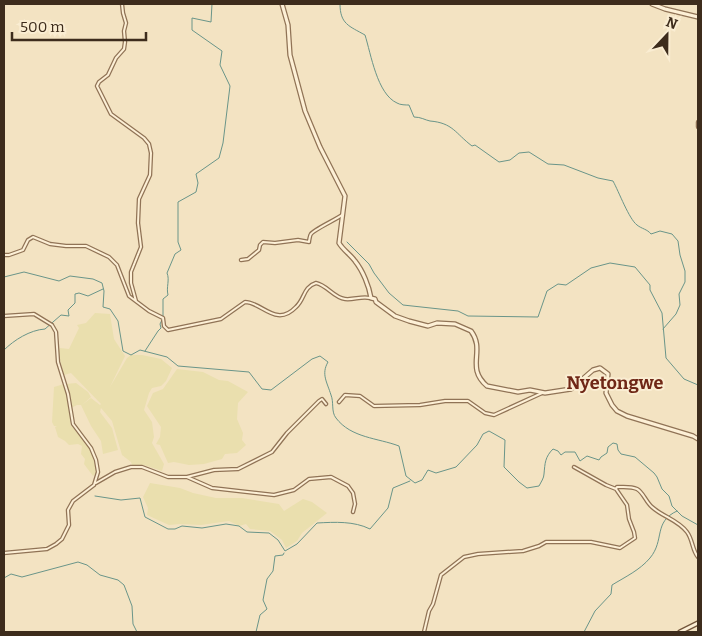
<svg xmlns="http://www.w3.org/2000/svg" width="702" height="636" viewBox="0 0 702 636" font-family="Bitter,serif">
<rect width="100%" height="100%" fill="#f3e3c2"/>
<!-- farmland -->
<path fill="#eadfae" d="M95 313 110 314 114 339 125 356 110 387 127 358 131 355H142L161 359 172 368 166 381 161 386 152 388 149 393 144 410 152 422 154 437 152 443 164 464 162 471 144 465H132L131 462 122 455 112 421 101 408 100 412 112 428 118 450 103 454 101 441 91 426 81 405H77L71 408 66 384 76 383 88 392 91 397 82 405 91 398 100 405 101 404 71 373 64 375 58 352 60 348 69 349 79 328 77 325 86 323Z
M177 369 203 372 219 380 228 381 248 392 238 403 237 419 243 433 242 440 246 445 237 453 225 454 222 459 204 464 189 465 174 462 168 463 160 445 156 444 160 437 161 427 147 406 153 393 163 389Z
M64 384 67 396 71 422 70 424 90 448 92 454 97 472 93 476 84 464 85 459 81 454 82 446 78 444 69 445 65 441 58 437 55 427 57 426H54L52 422 54 387Z
M150 483 180 488 193 493 216 498H242L279 504 284 511 303 499 312 502 327 513 302 533 297 541 286 548 282 540 270 531 250 529 246 524 239 526 229 521 201 525 180 524 169 525 147 515 148 508 143 497Z"/>
<g fill="none" stroke-linecap="round" stroke-linejoin="round">
<!-- stream -->
<path stroke="#6a9589" stroke-width="1" d="M340 4C340 24 349 26 365 35 371 54 377 94 397 103 400 105 406 105 409 105L414 117C421 117 425 120 430 121 453 123 455 133 472 146L475 145 499 162 510 160 519 153 529 152 548 164 564 165 598 178 613 181C619 192 629 219 637 225 642 229 647 229 651 234L660 231 672 234 678 241 680 255 685 271V282L679 294 680 305 676 314 663 329
M347 242 369 264 374 273 389 293 403 305 458 311 468 316 538 317 547 291 558 284 566 285 591 268 610 263 635 267 650 285V290L662 313 666 358 684 379 698 385
M4 277 24 272 59 281 70 276 93 279 102 283 104 291 103 307 110 309 118 321 123 351 131 355 140 350 167 357 178 366 249 372 262 389 271 390 312 359 320 356 328 362C321 374 327 382 331 395 334 402 331 412 336 418 351 438 378 438 399 446L406 476 415 483 422 480 428 470 436 473 456 467 477 445 483 434 489 431 505 440 504 467 519 482 527 488 539 486C541 482 544 478 544 474 545 463 545 457 553 449L558 451 561 455 565 452H575L580 461 587 456 599 460 601 457 607 453 608 447 613 443 617 444 618 450 621 454 635 457 654 473 657 477 662 489 669 496 672 506 682 516 698 525
M4 350C14 340 30 330 45 329L61 315 69 316 68 310 75 303V294L79 293 88 296 103 289
M145 351 158 331 161 328 160 324 163 318V299L168 295C166 287 170 280 167 273L175 254 181 250 178 242V202L196 192 198 183 196 174 219 158 223 143 230 86 220 65 222 51 192 30V18L211 22 212 4
M95 496 121 500 140 498 145 517 168 529H175L182 526 202 528 226 524 239 526 247 532 269 533 278 540 285 551 297 544 317 523C335 522 354 521 370 529L388 508 393 488 410 481
M4 578 11 574 22 577 78 562 87 565 100 575 118 580 124 585 132 606 133 624 137 632
M256 632 260 615 267 609 263 600 267 579 273 571 275 556 283 555 284 553
M584 632 595 611 611 594 612 585C625 577 640 570 650 558 665 540 653 522 677 511"/>
<defs>
<path id="minor" d="M122 4 123 13 126 23 124 31 125 42 124 49 116 58 108 75 99 82 97 86 111 114 144 138 149 144 151 153 150 175 139 199 138 223 141 247 131 272V283L136 301
M698 122V127
M4 255H9L23 250 28 240 33 237 50 244 66 246H86L109 257 117 265 129 296 149 311 163 318 164 326 168 330 221 319 245 302C262 302 276 328 296 307 305 299 303 287 316 283 327 285 334 298 345 299 354 300 361 296 370 298
M241 260 248 259 259 250 260 245 263 242 275 243 298 240 309 242C309 241 310 235 311 234 313 230 337 219 342 215
M4 316 34 314 52 325 56 332 58 362 68 394 73 424 91 448 96 460 98 472 94 485 73 501 68 510 69 525 62 539 56 544 47 549 4 553
M339 402 345 395 360 396 374 406 420 405 445 401H468L485 413 494 415 542 393
M187 477 212 488 274 495 294 490 309 479 331 477 348 486 353 493 355 504 353 512
M96 483 115 472 131 467H142L168 477H187L214 470 238 469 272 452 287 433 319 401 322 399 326 404
M616 489 617 487C623 487 631 486 637 489 643 492 646 502 652 507 663 517 678 520 687 532 693 540 692 550 698 557
M424 632 429 611 433 604 441 575 464 557 478 554 523 551 539 546 546 542H591L620 548 635 538 634 532 629 519 627 505 616 489 606 485 574 467"/>
<path id="tertiary" d="M282 4 288 25 290 55 305 111 320 147 345 196 339 243C343 250 350 254 355 261 363 271 369 286 371 298L375 299 376 302 395 316 409 321 428 326 437 323 455 324 471 331C486 351 465 367 487 386L518 392 530 390 545 393 571 389 593 370 600 368 608 374 606 393 612 405 617 411 627 416 693 436 698 439
M652 4 665 9 698 17"/>
<path id="secondary" d="M680 632 698 623"/>
</defs>
<!-- minor casing -->
<use href="#minor" stroke="#907356" stroke-width="4.5"/>
<!-- tertiary casing -->
<use href="#tertiary" stroke="#907356" stroke-width="5.5"/>
<!-- secondary casing -->
<use href="#secondary" stroke="#715439" stroke-width="5.5"/>
<!-- minor -->
<use href="#minor" stroke="#fdf0d6" stroke-width="2"/>
<!-- tertiary -->
<use href="#tertiary" stroke="#fdf0d6" stroke-width="3"/>
<!-- secondary -->
<use href="#secondary" stroke="#fdf0d6" stroke-width="3"/>
</g>
<g text-anchor="middle" stroke-width="4" stroke-linejoin="round" paint-order="stroke">
<!-- quarter labels -->
<g font-size="18" font-weight="bold" fill="#6f2716" stroke="#faedd2">
<text x="615" y="389">Nyetongwe</text>
</g>
</g>
<!-- border -->
<rect width="702" height="636" fill="none" stroke="#3d2c1c" stroke-width="10"/>
<!-- north arrow -->
<g transform="translate(667 35) rotate(22)" stroke="#faedd2" stroke-width="4" paint-order="stroke">
<path d="M0-4L9 19L0 12L-9 19Z" fill="#3d2c1c"/>
<text y="-8" font-size="14" font-weight="bold" text-anchor="middle" fill="#3d2c1c">N</text>
</g>
<!-- scale -->
<path d="M12 32v8h134v-8" fill="none" stroke="#3d2c1c" stroke-width="2.5"/>
<text x="20" y="32" font-size="15" fill="#3d2c1c" stroke="#faedd2" stroke-width="4" paint-order="stroke">500 m</text>
</svg>
